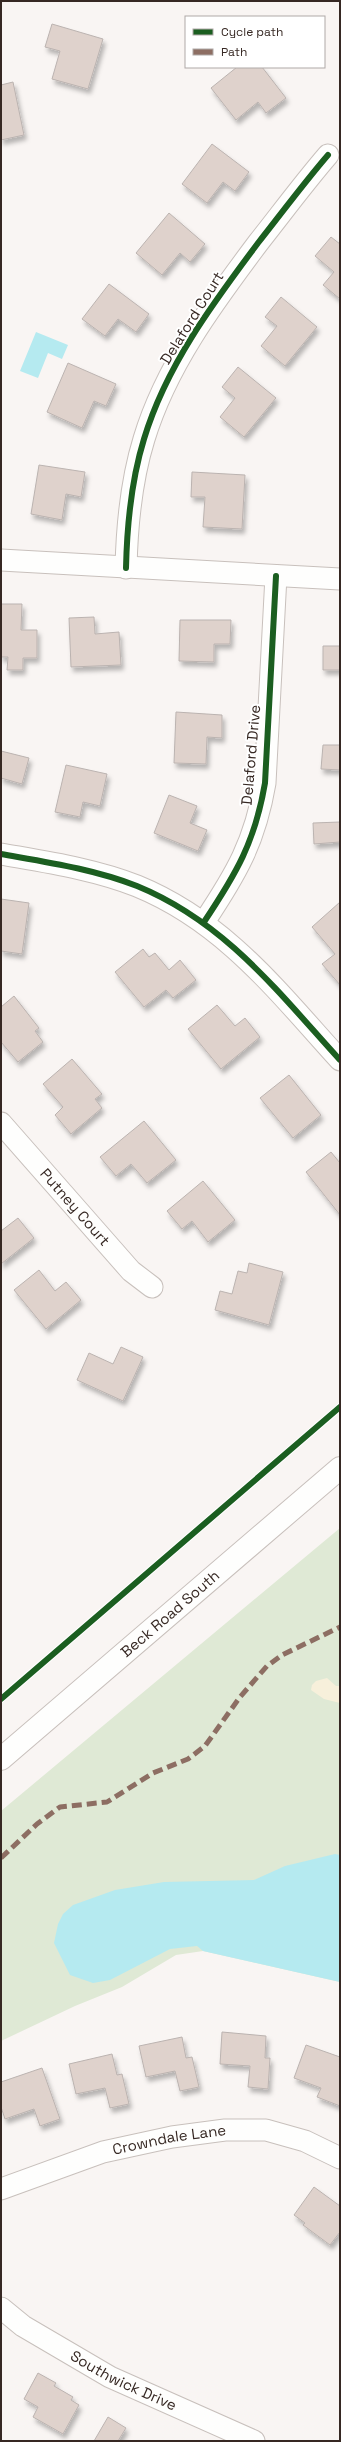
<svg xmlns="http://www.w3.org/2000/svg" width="341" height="2442" viewBox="0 0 341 2442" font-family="'Space Grotesk',sans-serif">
<defs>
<filter id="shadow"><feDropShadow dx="2.5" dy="4.5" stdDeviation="2" flood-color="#0004"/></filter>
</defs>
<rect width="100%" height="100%" fill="#f9f5f3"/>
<!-- green -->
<path fill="#dfe9d5" d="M340 1528V1982L203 1951 176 1955 122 1987 75 2006 1 2041V1811Z"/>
<!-- sand -->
<path fill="#f7f0db" d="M327 1678 336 1686H340V1703L324 1699 311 1690 312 1685 316 1681Z"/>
<!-- water -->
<path fill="#b5eaf0" d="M36 332 68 345 62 359 48 353 38 378 20 371Z
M335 1854 340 1855V1982L203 1951 197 1946 170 1949 110 1980 93 1983 70 1975 54 1943 58 1924 63 1914 73 1905 115 1890 164 1882 254 1880 285 1866Z"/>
<!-- building -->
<path fill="#dfd2cc" stroke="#bbb3b0" filter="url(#shadow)" d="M52 24 103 39 88 89 52 79 60 51 45 47Z
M237 67H262L286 98 266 113 258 102 236 120 211 88Z
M13 82 24 135 1 140V85Z
M212 144 249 172 235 191 223 182 207 203 182 184Z
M169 213 205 244 190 262 180 253 162 275 136 253Z
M331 237 340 244V299L323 285 334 272 315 256Z
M109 284 149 314 136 332 118 319 105 336 82 319Z
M281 297 317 327 285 366 261 346 277 326 265 317Z
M68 363 116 384 106 406 94 401 82 428 47 412Z
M238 367 276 398 244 437 220 417 235 398 222 387Z
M39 465 85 472 81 497 66 494 62 520 31 514Z
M192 472 245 475 242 529 203 527 205 497H191Z
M1 604H22L21 630H37V658H23V670H7L8 657H1Z
M94 617 95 634 119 632 121 665 71 667 69 618Z
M180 620H231L230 644H214V662L179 661Z
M323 646H340V670H323Z
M176 712 222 715V738L207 737 206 764 174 763Z
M323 745H340V770L321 769Z
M1 751 29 758 22 784 1 778Z
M66 765 107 774 100 806 83 802 80 817 55 812Z
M169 795 197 806 190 823 207 830 198 851 154 833Z
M340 822V842L314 844 313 823Z
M1 899 29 903 22 954 1 951Z
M340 902V985L322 964 335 954 312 927Z
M143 949 149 957 155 953 169 970 180 960 196 980 173 998 166 990 144 1007 115 972Z
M14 996 39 1028 35 1031 43 1042 18 1062 1 1042V1007Z
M217 1005 235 1026 245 1018 260 1037 221 1069 188 1029Z
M72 1059 102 1094 95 1099 102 1108 71 1134 55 1115 63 1107 43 1084Z
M289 1075 321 1115 293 1138 260 1098Z
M144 1121 176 1160 147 1183 131 1164 116 1176 100 1157Z
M331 1152 340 1163V1215L306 1172Z
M203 1181 235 1220 208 1242 192 1221 182 1229 167 1211Z
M18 1218 34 1238 1 1264V1231Z
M249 1263 283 1272 269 1325 215 1310 220 1291 232 1294 238 1271 247 1273Z
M39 1270 55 1291 66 1282 81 1300 46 1329 14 1290Z
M121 1347 143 1357 123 1401 77 1380 89 1353 113 1364Z
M222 2032 266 2036 265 2058H270L268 2089 248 2087 250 2066 220 2064Z
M182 2037 186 2058 192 2057 199 2087 180 2091 175 2071 146 2077 139 2046Z
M306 2045 340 2057V2106L317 2097 321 2088 294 2078Z
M112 2054 117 2075 122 2074 129 2104 110 2108 105 2088 76 2094 69 2064Z
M42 2068 60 2119 40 2126 34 2109 5 2119 1 2107V2082Z
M314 2187 340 2206V2232L330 2245 303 2225 305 2223 294 2215Z
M38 2373 56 2383 54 2386 73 2397 71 2400 79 2405 63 2434 33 2417 38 2407 24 2399Z
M108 2417 126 2428 118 2441H94Z"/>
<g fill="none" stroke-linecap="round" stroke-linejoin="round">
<defs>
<g id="street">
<path d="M1 560 340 579"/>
<path d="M126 568C127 524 131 481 144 439 166 366 213 303 258 243 281 214 303 184 328 155"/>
<path d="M1 854C46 862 94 869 137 886 225 922 278 992 340 1060"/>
<path d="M204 922C236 874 255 842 265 783L276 576"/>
<path id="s1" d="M1 1123 131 1271 152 1287"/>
<path id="s2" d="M1 2189 103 2152 172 2137 225 2130H266L305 2141 340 2158"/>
<path id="s3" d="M1 2308 23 2326 110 2377 254 2441"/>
</g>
<g id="secondary">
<path id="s4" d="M1 1759 340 1468"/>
</g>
</defs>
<!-- street casing -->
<use href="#street" stroke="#c8c0bc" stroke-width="23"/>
<!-- secondary casing -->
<use href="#secondary" stroke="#c8c0bc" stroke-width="24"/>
<!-- street -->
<use href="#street" stroke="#fefefd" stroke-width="21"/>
<!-- secondary -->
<use href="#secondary" stroke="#fefefd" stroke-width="22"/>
<!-- quiet -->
<path stroke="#8d6e63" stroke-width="5" stroke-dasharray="10 5" stroke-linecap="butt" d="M1 1858 37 1824 60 1807 107 1802 153 1773 188 1759 205 1746 240 1697 267 1666 282 1655 340 1627"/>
<defs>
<path id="cycleway" d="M126 568C127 524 131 481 144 439 166 366 213 303 258 243 281 214 303 184 328 155
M1 854C46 862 94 869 137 886 225 922 278 992 340 1060
M204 922C236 874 255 842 265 783L276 576
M1 1699 340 1407"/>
</defs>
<!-- cycleway casing -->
<use href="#cycleway" stroke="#fff" stroke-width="8"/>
<!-- cycleway -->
<use href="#cycleway" stroke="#1b5e20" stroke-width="6"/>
</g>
<g text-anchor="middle" stroke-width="4" stroke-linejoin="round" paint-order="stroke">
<!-- street labels -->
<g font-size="15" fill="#362823" stroke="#fff">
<text transform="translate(192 318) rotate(-58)" y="5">Delaford Court</text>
<text transform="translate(251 755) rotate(-85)" y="5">Delaford Drive</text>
<text dy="5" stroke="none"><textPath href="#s1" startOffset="112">Putney Court</textPath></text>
<text dy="5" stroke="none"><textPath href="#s4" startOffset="223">Beck Road South</textPath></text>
<text dy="5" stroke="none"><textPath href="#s2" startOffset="176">Crowndale Lane</textPath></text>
<text dy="5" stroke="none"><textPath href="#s3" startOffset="143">Southwick Drive</textPath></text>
</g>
</g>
<!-- border -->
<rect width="341" height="2442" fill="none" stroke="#362823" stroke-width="4"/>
<!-- legend -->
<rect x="185" y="16" width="140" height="52" fill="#ffffff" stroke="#afa9a7"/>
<rect x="193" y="29" width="20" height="6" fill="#1b5e20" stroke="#afa9a7"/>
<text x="221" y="36" font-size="12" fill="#362823">Cycle path</text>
<rect x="193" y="49" width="20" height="6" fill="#8d6e63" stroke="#afa9a7"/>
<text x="221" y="56" font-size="12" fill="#362823">Path</text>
</svg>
